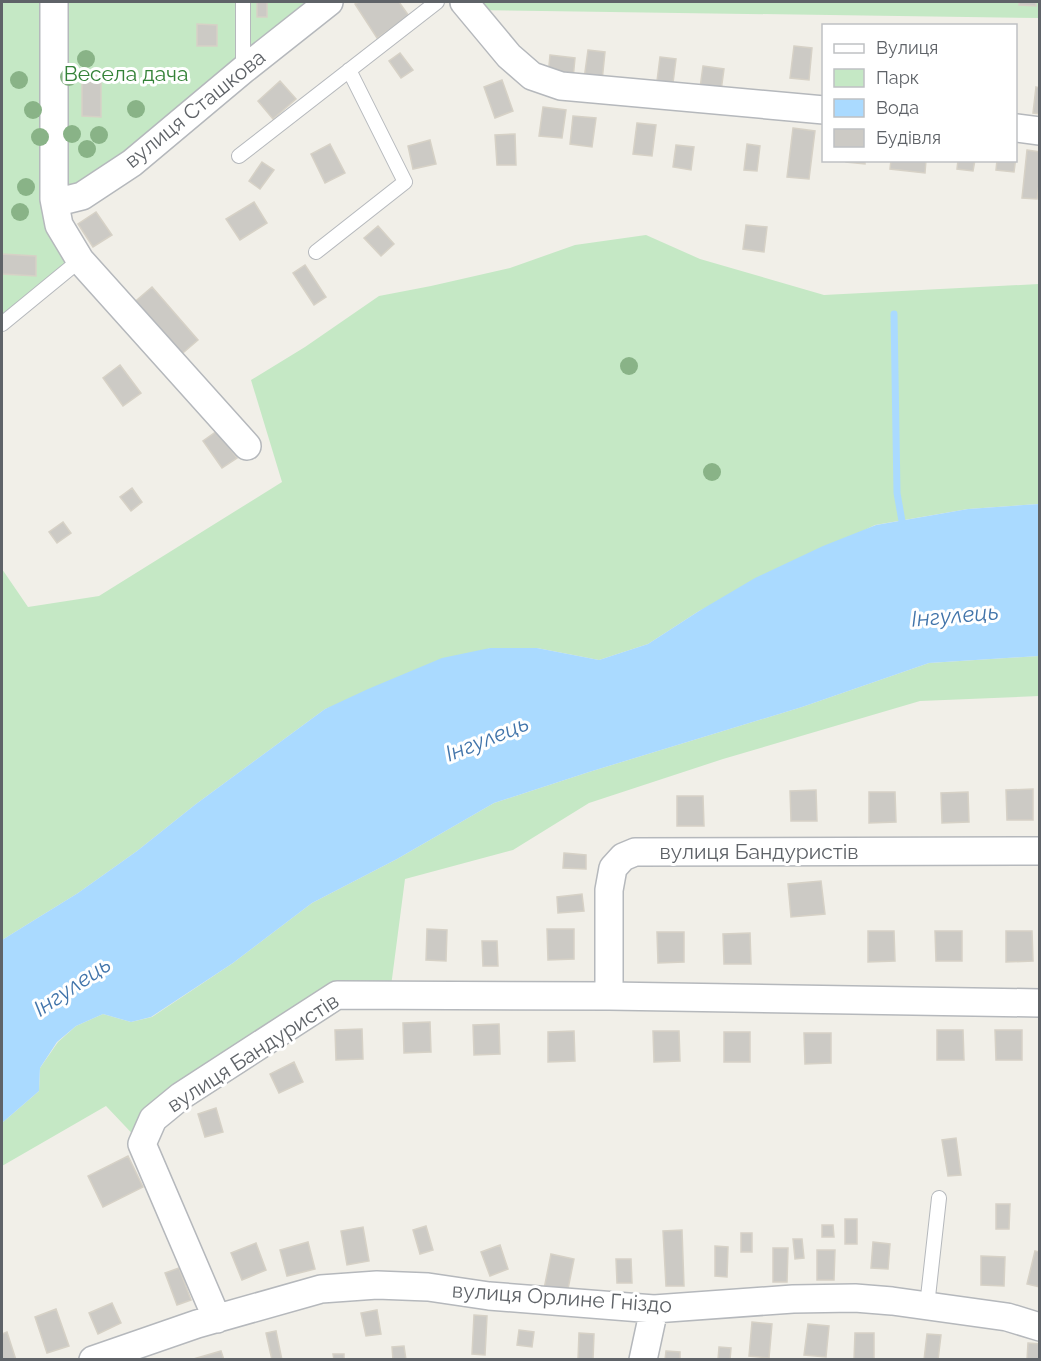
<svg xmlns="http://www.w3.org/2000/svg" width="1041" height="1361" viewBox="0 0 1041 1361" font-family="Raleway,sans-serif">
<rect width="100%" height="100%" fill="#f1efe8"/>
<!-- green -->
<path fill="#c5e8c5" d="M2 2H329L66 200 80 260 2 324Z
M464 2H1039L1040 18 470 10Z
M646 235 700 259 824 295 1039 284V504L968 509 875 525 699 611 648 644 599 660 537 648H490L325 709 196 804 137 851 78 893 2 940V569L28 607 99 596 282 482 251 380 305 347 379 296 431 286 510 268 575 245Z
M1039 656V696L920 701 723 759 589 803 513 850 405 879 390 994 337 995 181 1096 142 1144 106 1106 2 1166V1123L39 1091 40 1068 58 1042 76 1026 103 1014 131 1022 152 1017 233 963 312 903 397 859 494 803 589 772 802 707 929 663Z"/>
<!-- water -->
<path fill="#aadaff" d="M1039 504V656L929 663 802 707 589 772 494 803 397 859 312 903 233 963 151 1017 131 1022 103 1014 76 1026 57 1042 40 1068 39 1091 2 1123V940L78 893 137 851 196 804 325 709 368 689 442 658 490 648H537L599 660 648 644 699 611 755 578 823 546 876 525 968 509Z"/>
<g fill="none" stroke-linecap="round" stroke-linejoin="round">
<!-- stream -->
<path stroke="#aadaff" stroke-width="7" d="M894 314 897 493 902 521"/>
</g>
<!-- building -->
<path fill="#cccac5" stroke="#d6d1c6" stroke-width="1.5" d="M257 2H267V17H257Z
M359 2H399L409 16 377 38 355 4Z
M1019 2H1036V6L1019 5Z
M197 24 217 25V46H197Z
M794 46 812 48 809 80 790 78Z
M588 50 605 52 602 81 584 79Z
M400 53 413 70 401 78 389 61Z
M550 55 575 58 573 79 548 76Z
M660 57 676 59 673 83 657 81Z
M703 66 724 69 721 91 700 88Z
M82 75 101 76V117L82 116Z
M502 80 513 111 495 118 484 87Z
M280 81 296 99 273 119 258 101Z
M1036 87 1040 88V114L1033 113Z
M543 107 566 110 562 138 539 136Z
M573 116 596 118 592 147 570 144Z
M637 123 656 125 652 156 633 154Z
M793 128 815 131 809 179 787 177Z
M515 134 516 165H497L495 135Z
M430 140 436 164 413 169 408 146Z
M330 144 345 173 325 183 311 154Z
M747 144 760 146 757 171 744 170Z
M676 145 694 147 691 170 673 167Z
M1027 150 1040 152V177L1037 199 1022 198Z
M1016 157 1014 172 996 170 997 160H1016Z
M846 160H865V164L846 162Z
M891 160H926L925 173 890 169Z
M958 160H975L973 171 957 169Z
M262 162 274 170 260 189 249 181Z
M254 202 267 223 240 240 226 219Z
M96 212 112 235 93 247 78 224Z
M746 225 767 227 764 252 743 249Z
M378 226 394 244 381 256 364 238Z
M2 254 36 256V276L2 274Z
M305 265 326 297 314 305 293 273Z
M152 287 198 340 177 358 131 305Z
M120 365 141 393 123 406 103 378Z
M217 431 237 458 222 468 203 441Z
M132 488 142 502 131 511 120 497Z
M63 522 71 533 57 543 49 532Z
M1033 789V820H1007L1006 790Z
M816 790 817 821H791L790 791Z
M869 792H895L896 822 869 823Z
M968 792 969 822 942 823 941 793Z
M677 796H703L704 826H677Z
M564 853 586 855V869L563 868Z
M821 881 825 914 791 917 788 884Z
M582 894 584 911 558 913 557 897Z
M427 929 447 930 446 961 426 960Z
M547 929H574V959L548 960Z
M868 931H894L895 961 868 962Z
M935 931H962V961H936Z
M1006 931H1032L1033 961 1006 962Z
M657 932H684V962L658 963Z
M750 933 751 964H724L723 934Z
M482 941H497L498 966H483Z
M430 1022 431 1052 404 1053 403 1023Z
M499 1024 500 1054 474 1055 473 1025Z
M362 1029 363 1059 336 1060 335 1030Z
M937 1030H963L964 1060H937Z
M995 1030H1022V1060H996Z
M574 1031 575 1061 548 1062V1032Z
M653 1031H679L680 1061 654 1062Z
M724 1032H750V1062H724Z
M804 1033H831V1063L805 1064Z
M294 1062 303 1082 279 1093 270 1074Z
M216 1108 223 1132 205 1137 198 1114Z
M956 1138 961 1175 948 1176 942 1140Z
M128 1156 143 1187 103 1207 88 1176Z
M996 1204H1010L1009 1229H996Z
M845 1219H857V1244H845Z
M822 1225H833L834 1237H822Z
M426 1226 433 1250 420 1254 413 1230Z
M363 1227 369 1261 347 1265 341 1231Z
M682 1230 684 1286H666L663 1231Z
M741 1233H752V1252H741Z
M793 1239H802L804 1258 795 1259Z
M308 1242 315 1269 287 1276 280 1250Z
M873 1242 890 1244 888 1269 871 1268Z
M256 1243 266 1270 242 1280 231 1253Z
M500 1245 508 1269 490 1276 481 1252Z
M715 1246 728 1247 727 1277 715 1276Z
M773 1248H788L787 1282H773Z
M817 1250H835L834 1280H817Z
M1035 1251 1040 1252V1287L1027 1284Z
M551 1254 574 1259 567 1294 544 1289Z
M981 1256 1005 1257 1004 1286 981 1285Z
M616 1259H631L632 1283H617Z
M179 1268 191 1300 177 1305 165 1273Z
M112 1303 121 1323 98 1334 89 1313Z
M56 1309 69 1346 47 1353 35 1317Z
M377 1310 381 1334 366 1336 361 1313Z
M474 1315 487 1316 485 1355 472 1354Z
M752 1322 772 1324 769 1358 749 1356Z
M808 1324 829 1326 826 1357 804 1355Z
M519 1330 534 1332 532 1347 517 1345Z
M276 1331 282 1360H272L266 1333Z
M7 1332 16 1360H2V1334Z
M579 1333 594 1334 593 1360H578Z
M855 1333H874V1360H854Z
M927 1334 941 1335 938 1360H924Z
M1028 1343 1040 1344V1360H1027Z
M404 1346 406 1360H393L392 1347Z
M719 1347 731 1348 730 1360H718Z
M221 1351 224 1360H190Z
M666 1351 680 1352V1360H665Z
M333 1354H344V1360H334Z"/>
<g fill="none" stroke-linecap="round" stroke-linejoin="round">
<defs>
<path id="lane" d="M243 70V2
M239 156 437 2
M316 252 405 182 349 70
M2 324 80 260
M927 1306 939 1198"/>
<path id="street" d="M54 2V199L59 225 80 260 247 446
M464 2 509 56 532 76 561 86 824 110
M1016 128 1040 131
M54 199 66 200 82 196 132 163 243 70 329 2
M609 996V890L613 868 623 857 635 852 1040 851
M217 1319 142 1144 153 1119 181 1096 337 995 609 996 1040 1003
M93 1360 197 1324 321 1289 377 1285 428 1287 489 1296 654 1309 793 1299 855 1298 892 1301 1007 1317 1040 1327
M643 1360 654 1309"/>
</defs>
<!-- lane casing -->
<use href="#lane" stroke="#b5b8bc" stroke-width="16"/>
<!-- street casing -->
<use href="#street" stroke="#b5b8bc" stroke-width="30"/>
<!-- lane -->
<use href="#lane" stroke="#fff" stroke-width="14"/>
<!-- street -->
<use href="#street" stroke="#fff" stroke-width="27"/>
</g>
<!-- trees -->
<g fill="#89b387">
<circle cx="86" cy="59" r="9"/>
<circle cx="69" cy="77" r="9"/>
<circle cx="19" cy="80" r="9"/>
<circle cx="136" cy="109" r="9"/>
<circle cx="33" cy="110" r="9"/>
<circle cx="72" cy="134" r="9"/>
<circle cx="99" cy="135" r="9"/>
<circle cx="40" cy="137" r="9"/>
<circle cx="87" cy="149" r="9"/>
<circle cx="26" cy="187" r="9"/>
<circle cx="20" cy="212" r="9"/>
<circle cx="629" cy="366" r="9"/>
<circle cx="712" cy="472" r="9"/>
</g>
<g text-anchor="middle" stroke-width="6" stroke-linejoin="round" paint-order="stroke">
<!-- park labels -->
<g font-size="21" fill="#348238" stroke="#fff">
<text x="126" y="81">Весела дача</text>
</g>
<!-- street labels -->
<g font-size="21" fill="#5f6368" stroke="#fff">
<text transform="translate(195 109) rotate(-39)" y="7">вулиця Сташкова</text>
<text x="759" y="859">вулиця Бандуристів</text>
<text transform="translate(253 1053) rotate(-33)" y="7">вулиця Бандуристів</text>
<text transform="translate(562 1298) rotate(4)" y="7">вулиця Орлине Гніздо</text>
</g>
<!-- water labels -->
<g font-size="22" font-style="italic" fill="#4174aa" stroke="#fff">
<text transform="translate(955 615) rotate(-5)" y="8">Інгулець</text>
<text transform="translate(487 738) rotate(-22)" y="8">Інгулець</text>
<text transform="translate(72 986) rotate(-34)" y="8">Інгулець</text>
</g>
</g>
<!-- border -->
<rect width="1041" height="1361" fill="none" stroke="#5f6368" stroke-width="6"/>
<!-- legend -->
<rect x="822" y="24" width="195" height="138" fill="#ffffff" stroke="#bfc1c3" stroke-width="1.5"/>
<rect x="834" y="44" width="30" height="9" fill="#ffffff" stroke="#bfc1c3" stroke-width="1.5"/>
<text x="876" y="54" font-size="18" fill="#5f6368">Вулиця</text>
<rect x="834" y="69" width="30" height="18" fill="#c5e8c5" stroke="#bfc1c3" stroke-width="1.5"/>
<text x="876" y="84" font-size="18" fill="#5f6368">Парк</text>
<rect x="834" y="99" width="30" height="18" fill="#aadaff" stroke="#bfc1c3" stroke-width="1.5"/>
<text x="876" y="114" font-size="18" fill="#5f6368">Вода</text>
<rect x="834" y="129" width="30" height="18" fill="#cccac5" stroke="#bfc1c3" stroke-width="1.5"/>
<text x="876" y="144" font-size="18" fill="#5f6368">Будівля</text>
</svg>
